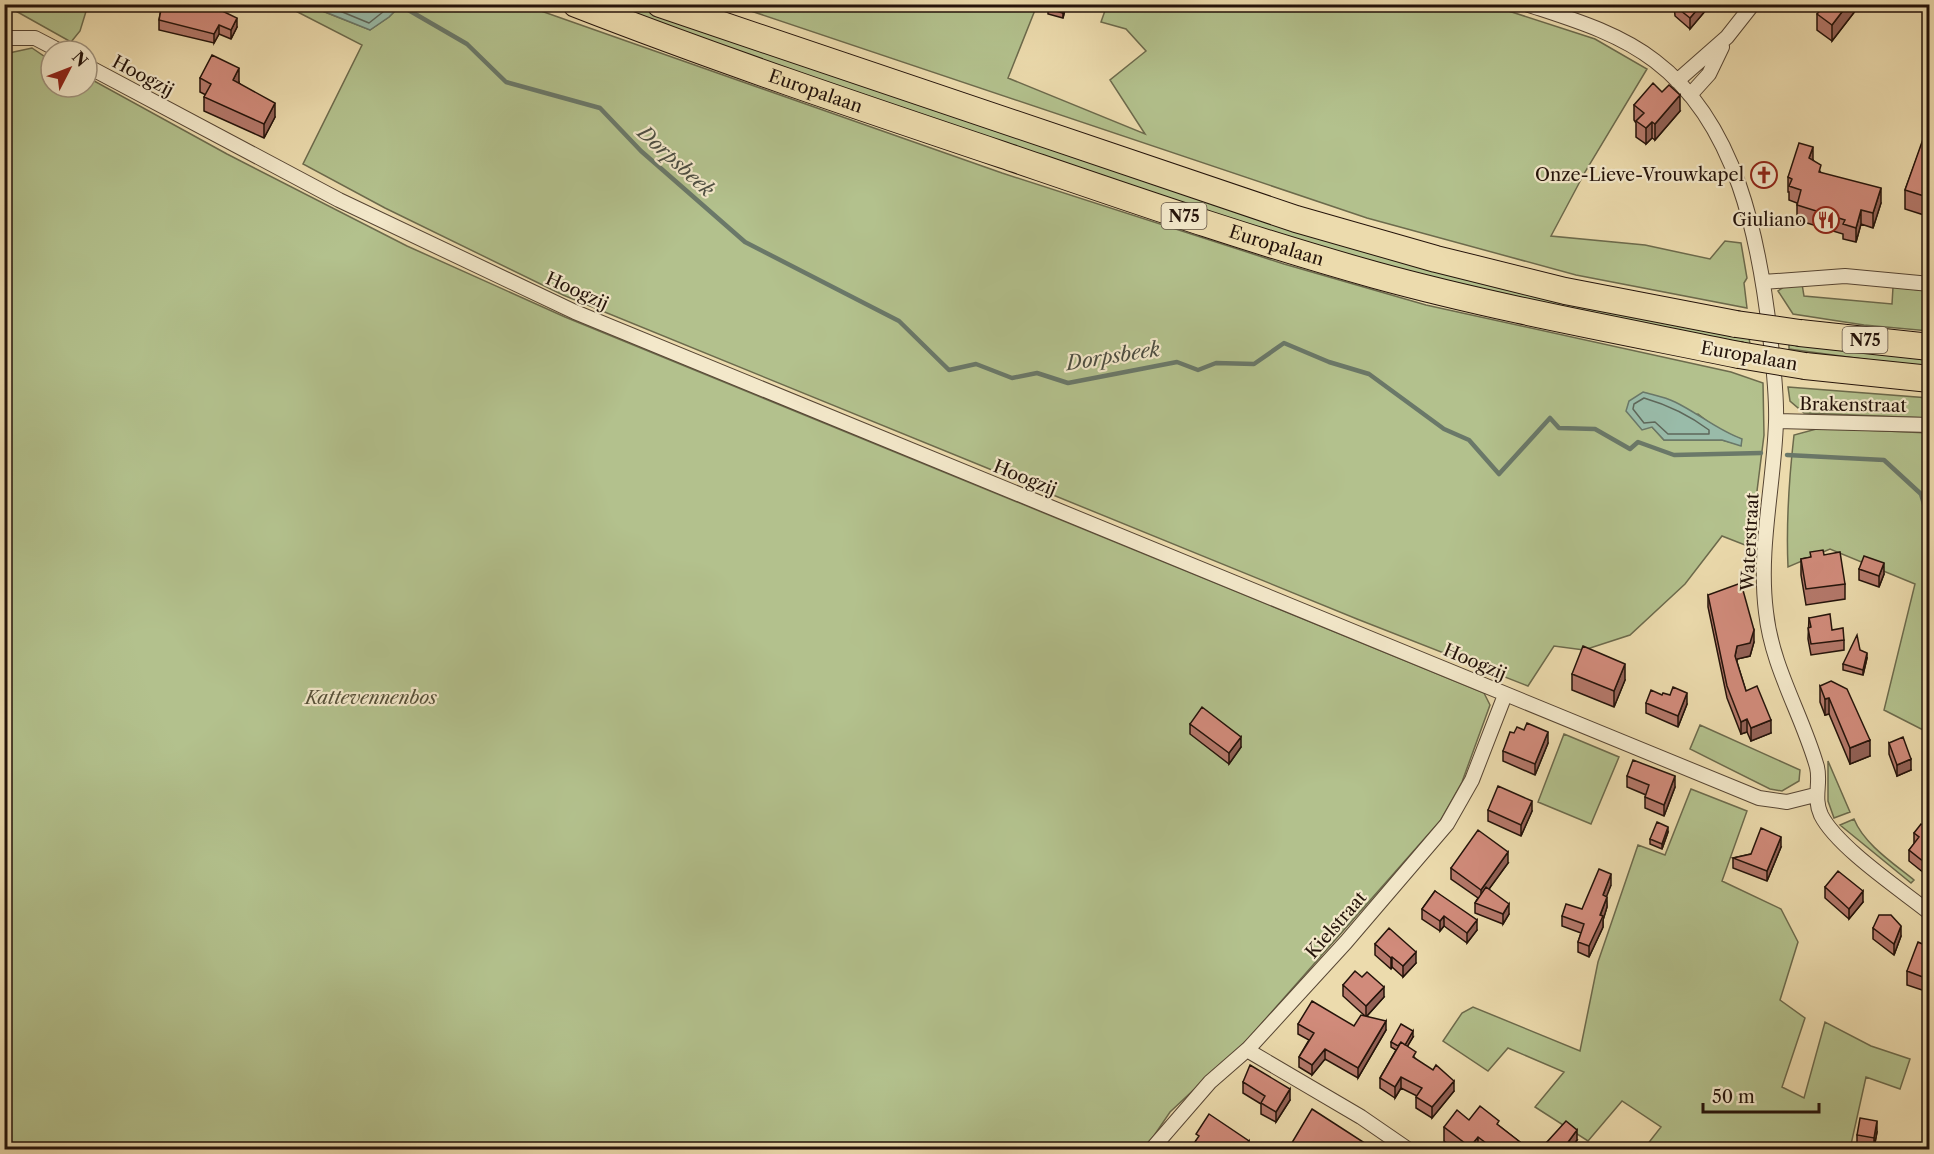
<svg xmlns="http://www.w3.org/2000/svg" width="1934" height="1154" viewBox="0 0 1934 1154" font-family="'Libre Caslon Text',serif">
<rect width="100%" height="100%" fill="#ecdbad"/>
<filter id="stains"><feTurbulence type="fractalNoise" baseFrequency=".00333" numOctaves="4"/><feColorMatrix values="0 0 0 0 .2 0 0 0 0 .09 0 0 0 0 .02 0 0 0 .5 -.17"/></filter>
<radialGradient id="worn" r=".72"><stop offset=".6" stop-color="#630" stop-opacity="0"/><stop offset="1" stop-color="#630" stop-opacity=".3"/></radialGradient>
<!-- green -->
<path fill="#b3c18d" stroke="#6c6a4c" stroke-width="1.5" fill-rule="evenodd" d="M5 5V4L88 5 80 31 71 42Z
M284 5H307L370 30 389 17 401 5H524L1002 173 1284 264 1426 305 1731 372 1763 383 1764 435 1750 547 1722 536 1685 584 1630 635 1584 650 1554 646 1528 686 1357 619 563 295 385 208 303 164 362 45ZM1698 414 1720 431 1741 439V445L1722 440H1664L1652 427Z
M603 5H636L904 98 1749 338 1750 344 1534 304 1379 266 1225 220Z
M733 5H1037L1008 78 1145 134 1110 80 1146 51 1126 29 1101 22 1107 5H1490L1595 39 1647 69 1585 172 1551 236 1645 245 1710 259 1725 241 1741 243 1747 278 1744 283 1747 308 1576 275 1367 218Z
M32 48 51 61V87H87V77L227 154 407 246 565 317 1484 693 1490 705 1462 782 1440 821 1247 1040 1170 1112 1145 1149 5 1150 4 56 9 53Z
M1802 284 1804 296 1892 304 1893 287 1929 291V310L1925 309V327H1929V331L1864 325 1793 314 1778 291 1787 285Z
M1789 342 1929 358V368L1789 349Z
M1788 387 1929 398V418L1804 413 1790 401Z
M1820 428 1929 433V733L1884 710 1915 584 1830 549 1788 567C1786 522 1789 479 1794 435Z
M1700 725 1800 770 1799 781 1782 791 1770 789 1690 749Z
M1564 734 1619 757 1591 824 1538 802Z
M1828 761 1850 812 1834 818 1828 801Z
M1691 789 1747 811 1722 881 1781 909 1798 942 1780 1000 1805 1018 1782 1087 1804 1098 1825 1022 1871 1046 1910 1059 1900 1089 1866 1077 1850 1149 1643 1150 1661 1127 1622 1101 1588 1141 1535 1107 1564 1072 1508 1048 1488 1071 1443 1041 1462 1013 1473 1007 1580 1051 1598 962 1638 845 1665 855Z
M1854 819C1864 844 1893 863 1914 880L1911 883 1840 825Z"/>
<!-- water -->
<path fill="#99bba9" stroke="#6a7869" stroke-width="1.5" d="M308 5H307H401L389 17 370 30Z
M1643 392C1653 395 1665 397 1675 402 1698 413 1717 430 1742 439L1741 446 1722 440H1664L1652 427 1642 430 1626 411 1629 401Z"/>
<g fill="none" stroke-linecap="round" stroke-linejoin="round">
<!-- shore -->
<path stroke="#5e675a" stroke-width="1.5" d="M323 4 369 23 393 4
M1644 398C1668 405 1689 415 1709 430V434H1668L1655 422 1644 423 1633 409 1634 404Z"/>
<!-- stream -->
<path stroke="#6a7869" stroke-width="4.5" d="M398 4 467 44 506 82 600 108 641 151 745 242 899 321 949 370 976 364 1012 378 1037 373 1068 383 1177 362 1198 370 1216 363 1254 364 1284 343 1329 362 1369 374 1444 429 1469 440 1499 474 1550 418 1559 428 1595 429 1630 449 1638 442 1674 455 1761 453
M1787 455 1884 460 1921 494 1930 524"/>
<defs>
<path id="street" d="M1526 4C1571 19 1617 32 1655 61 1737 123 1759 239 1770 335 1773 364 1777 393 1776 422 1774 485 1758 549 1766 612 1772 668 1802 714 1817 767 1821 783 1813 798 1821 815 1837 847 1900 889 1930 913
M4 38H35L60 51
M87 66 339 200 575 312 1759 798 1787 802 1815 795
M1677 81 1727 37 1753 4
M1690 95 1709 74 1722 47
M1763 282 1845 276 1930 284
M1776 421 1930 425
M1247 1050 1361 1117 1409 1150
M1151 1150 1210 1082 1249 1048 1346 942 1447 824 1472 780 1505 695"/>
<g id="highway">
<path id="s1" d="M576 4C717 59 860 107 1003 155 1126 197 1249 240 1375 275 1495 308 1617 330 1739 355"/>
<path d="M660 4 1296 219 1436 259 1565 291 1736 324"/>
<path d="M1800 333 1930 347"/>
<path d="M1805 366 1930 379"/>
</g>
</defs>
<!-- street casing -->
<use href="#street" stroke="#564533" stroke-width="16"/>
<!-- highway casing -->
<use href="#highway" stroke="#24130a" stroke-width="28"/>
<!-- street -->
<use href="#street" stroke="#f3e8ca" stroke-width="14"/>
<!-- highway -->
<use href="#highway" stroke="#ecdbad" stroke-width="26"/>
<defs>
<path id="highway-bridge" d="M1736 324 1800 333
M1739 355 1805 366"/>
</defs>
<!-- highway-bridge casing -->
<use href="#highway-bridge" stroke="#24130a" stroke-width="28" stroke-linecap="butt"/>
<!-- highway-bridge -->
<use href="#highway-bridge" stroke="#ecdbad" stroke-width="26"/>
</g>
<!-- wall -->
<path fill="#b4786a" stroke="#24130a" stroke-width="1.5" d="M162 4 237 27 231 39 219 34 214 43 159 30V20Z
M1066 4 1063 18 1048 14V9Z
M1073 4H1099L1098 9Z
M1674 4H1706V10L1690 29 1675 16Z
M1859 4V6L1832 41 1817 30V14Z
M200 78 239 82V83L275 117 264 138 204 111V97L206 95 200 92Z
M1634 105 1680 111 1655 140 1652 138 1646 144 1636 137V123L1634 120Z
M1929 125V204L1924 215 1905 209V190Z
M1813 160 1821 173 1881 203 1873 228 1861 224 1856 242 1843 239V234L1797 220V203L1789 200V192H1788V177Z
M1824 555 1845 584V599L1806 605 1801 575V559Z
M1859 569 1884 574 1879 587 1859 580Z
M1708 595 1754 642 1750 656 1737 659V662L1746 691 1771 733 1751 741 1747 732 1741 734 1727 698 1708 607Z
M1809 618 1832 630 1844 640V650L1811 655 1808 639Z
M1867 658 1863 675 1843 670V664Z
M1572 674 1625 680 1614 707 1572 690Z
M1820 686 1870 756 1850 764 1829 714 1825 715 1820 702Z
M1662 695 1687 704 1678 727 1646 713V703Z
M1190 724 1241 747 1229 764 1190 734Z
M1514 733 1548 743 1535 775 1503 761V751Z
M1889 743 1911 770 1897 776 1889 754Z
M1627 776 1675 787 1664 816 1645 808V797L1646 795 1627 787Z
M1488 810 1532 811 1521 836 1488 821Z
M1927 828 1924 873 1909 861V850L1914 844V833Z
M1668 832 1662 849 1650 844V839Z
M1781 847 1767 881 1733 868V858Z
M1508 863 1489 889 1509 914 1503 924 1475 913V903L1478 898 1451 879V868Z
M1611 885 1606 896 1607 907 1603 920V927L1589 957 1578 952V942L1581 933 1562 926V916L1582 909Z
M1825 887 1863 902 1849 919 1825 898Z
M1435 891 1477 930 1467 943 1444 926 1440 931 1422 919V909Z
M1873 928 1901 936 1894 955 1873 939Z
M1375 944 1416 963 1403 977 1392 967 1391 969 1375 955Z
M1929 947 1928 992 1907 985V971Z
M1343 985 1384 997 1367 1016 1386 1030 1358 1078 1325 1059 1312 1075 1299 1067V1057L1309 1040 1298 1034V1024L1354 1026 1365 1016 1343 996Z
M1413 1037 1407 1046 1416 1060 1454 1091 1432 1118 1416 1108V1097L1417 1096 1401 1088 1395 1098 1380 1088V1078L1396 1050 1391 1047V1042Z
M1243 1082 1290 1100 1276 1122 1261 1114V1104L1243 1093Z
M1469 1120 1499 1126 1529 1149H1455L1444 1141V1127Z
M1877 1132 1874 1148 1857 1145V1135Z
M1577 1140 1570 1149H1547V1142Z"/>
<!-- shaded-wall -->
<path fill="#926156" stroke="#24130a" stroke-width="1.5" d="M1065 4H1066V6L1063 18V13Z
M1702 4H1706V10L1690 29V18Z
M1848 4H1859V6L1832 41V25Z
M237 18V27L231 39V30Z
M219 25V34L214 43V34Z
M239 68V82L233 95V80Z
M1680 95V111L1655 140V124Z
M275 103V117L264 138V124Z
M1652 122V138L1646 144V128Z
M1813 147V162L1809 158Z
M1929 184V204L1924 215V196Z
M1881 188V203L1873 228V213Z
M1861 210V224L1856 242V228Z
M1884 563V574L1879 587V576Z
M1754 630V642L1750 656 1737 659 1735 669V656L1737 646Z
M1867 653V658L1863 675V670Z
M1625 664V680L1614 707V691Z
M1687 693V704L1678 727V716Z
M1829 698V714L1825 715V699Z
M1747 719V732L1741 734V722Z
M1771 720V733L1751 741V728Z
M1548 732V743L1535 775V764Z
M1241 737V747L1229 764V753Z
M1870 740V756L1850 764V748Z
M1911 759V770L1897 776V765Z
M1675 776V787L1664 816V805Z
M1532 801V811L1521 836V825Z
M1668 827V832L1662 849V844Z
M1781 837V847L1767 881V871Z
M1508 852V863L1481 900V890Z
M1929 855V865L1924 873V862Z
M1611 874V885L1603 906V895Z
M1863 891V902L1849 919V909Z
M1607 897V907L1603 920V927L1589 957V946Z
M1509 904V914L1503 924V914Z
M1444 916V926L1440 931V921Z
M1477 920V930L1467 943V933Z
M1901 926V936L1894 955V944Z
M1929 947V960L1925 958Z
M1416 952V963L1403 977V966Z
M1392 957V967L1391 969V958Z
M1929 975V989L1928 992V979Z
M1384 987V997L1366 1017V1006Z
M1386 1021V1030L1358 1078V1068Z
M1413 1031V1037L1403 1054V1048Z
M1325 1049V1059L1312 1075V1065Z
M1401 1077V1088L1395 1098V1087Z
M1454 1081V1091L1432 1118V1107Z
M1290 1089V1100L1276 1122V1112Z
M1877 1121V1132L1874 1148V1138Z
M1577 1130V1140L1570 1149H1563Z
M1478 1137V1149H1470V1147Z
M1249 1141V1149H1244Z"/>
<!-- building -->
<path fill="#d18b7b" stroke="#24130a" stroke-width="1.5" d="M162 4H204L216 8 237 18 231 30 219 25 214 34 159 20Z
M1049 4H1065L1063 13 1048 9Z
M1676 4H1702L1690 18 1675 6Z
M1826 4H1848L1832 25 1817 14Z
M212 55 239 68 233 80 275 103 264 124 204 97 211 84 200 78Z
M1653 83 1662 92 1669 85 1680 95 1655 124 1652 122 1646 128 1636 121 1644 113 1634 105Z
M1928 125H1929V185L1924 196 1905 190Z
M1799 143 1813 147 1809 158 1821 165 1819 172 1881 188 1873 213 1861 210 1856 228 1843 224 1845 220 1797 205 1801 190 1789 186 1792 179 1788 177Z
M1823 550 1824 555 1840 552 1845 584 1806 589 1801 559 1811 557 1810 552Z
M1864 556 1884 563 1879 576 1859 569Z
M1741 583 1754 630 1750 643 1737 646 1735 656 1746 691 1757 686 1771 720 1751 728 1747 719 1741 722 1727 686 1708 595Z
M1830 614 1832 630 1843 628 1844 640 1811 644 1808 628 1811 627 1809 618Z
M1857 635 1860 650 1867 653 1863 670 1843 664Z
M1583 646 1625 664 1614 691 1572 674Z
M1831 681 1847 689 1870 740 1850 748 1829 698 1825 699 1820 686Z
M1673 687 1687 693 1678 716 1646 703 1651 690 1662 695 1663 693 1670 695Z
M1202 707 1241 737 1229 753 1190 724Z
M1527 723 1548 732 1535 764 1503 751 1510 732 1514 733 1517 727 1524 730Z
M1903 737 1911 759 1897 765 1889 743Z
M1633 760 1675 776 1664 805 1645 797 1649 785 1627 776Z
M1498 786 1532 801 1521 825 1488 810Z
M1657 822 1668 827 1662 844 1650 839Z
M1921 824 1927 828 1929 825V855L1924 862 1909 850 1919 837 1914 833Z
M1761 828 1781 837 1767 871 1733 858 1751 854Z
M1478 830 1508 852 1481 890 1451 868Z
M1599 869 1611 874 1603 895 1607 897 1600 915 1603 916 1589 946 1578 942 1584 924 1562 916 1566 904 1582 909Z
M1838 871 1863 891 1849 909 1825 887Z
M1486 887 1509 904 1503 914 1475 903Z
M1435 891 1477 920 1467 933 1444 916 1440 921 1422 909Z
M1879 915H1891L1901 926 1894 944 1873 928Z
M1389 928 1416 952 1403 966 1392 957 1391 958 1375 944Z
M1918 942 1929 947 1925 958 1929 959V975L1928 979 1907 971Z
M1355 971 1362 977 1367 972 1384 987 1366 1006 1343 985Z
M1312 1001 1354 1026 1361 1015 1386 1021 1358 1068 1325 1049 1312 1065 1299 1057 1314 1033 1298 1024Z
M1401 1024 1413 1031 1405 1045 1401 1042 1398 1046 1391 1042Z
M1401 1042 1416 1052 1413 1057 1433 1070 1436 1065 1454 1081 1432 1107 1416 1097 1422 1088 1401 1077 1395 1087 1380 1078Z
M1250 1065 1290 1089 1276 1112 1261 1103 1265 1096 1243 1082Z
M1480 1106 1499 1121 1497 1124 1529 1149H1494L1478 1137 1470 1147 1444 1127 1457 1110 1469 1120Z
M1312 1109 1374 1149H1296L1290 1146Z
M1209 1114 1249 1141 1244 1149H1220L1218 1148V1149H1190L1199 1136 1196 1134Z
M1860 1118 1877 1121 1874 1138 1857 1135Z
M1566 1121 1577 1130 1563 1149H1556L1547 1142Z"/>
<!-- icons -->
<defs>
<symbol id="church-ring" viewBox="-11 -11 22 22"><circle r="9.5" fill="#f3e8ca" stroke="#8f2418" stroke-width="1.5"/><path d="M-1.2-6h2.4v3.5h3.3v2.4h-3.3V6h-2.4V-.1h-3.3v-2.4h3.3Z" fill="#8f2418"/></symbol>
<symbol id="restaurant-ring" viewBox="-11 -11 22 22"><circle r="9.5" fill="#f3e8ca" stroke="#8f2418" stroke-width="1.5"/><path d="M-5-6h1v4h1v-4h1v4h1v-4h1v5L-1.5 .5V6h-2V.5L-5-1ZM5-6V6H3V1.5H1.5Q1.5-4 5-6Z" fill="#8f2418"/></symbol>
</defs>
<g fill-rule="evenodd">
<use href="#church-ring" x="1749" y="160" width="30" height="30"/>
<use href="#restaurant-ring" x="1811" y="205" width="30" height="30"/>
</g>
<g text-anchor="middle" stroke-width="4.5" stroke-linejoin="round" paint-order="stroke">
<!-- shield labels -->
<g fill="#f3e8ca" stroke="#625344" stroke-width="1.5">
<rect x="1161.5" y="203" width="45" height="26" rx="4.5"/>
<rect x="1842.5" y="327" width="45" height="26" rx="4.5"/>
</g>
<g font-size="16" font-weight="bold" fill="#24130a">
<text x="1184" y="222">N75</text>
<text x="1865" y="346">N75</text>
</g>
<!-- street labels -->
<g font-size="18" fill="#24130a" stroke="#f3e8ca">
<text transform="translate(143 76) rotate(28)" y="6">Hoogzij</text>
<text dy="6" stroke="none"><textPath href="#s1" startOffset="255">Europalaan</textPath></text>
<text dy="6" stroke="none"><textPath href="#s1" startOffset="741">Europalaan</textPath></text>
<text transform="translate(577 291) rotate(24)" y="6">Hoogzij</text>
<text transform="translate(1749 356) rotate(10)" y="6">Europalaan</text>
<text transform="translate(1853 405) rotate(1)" y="6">Brakenstraat</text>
<text transform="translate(1025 478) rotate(22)" y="6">Hoogzij</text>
<text transform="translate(1750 542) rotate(-87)" y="6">Waterstraat</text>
<text transform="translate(1475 662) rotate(23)" y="6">Hoogzij</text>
<text transform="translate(1336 925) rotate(-49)" y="6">Kielstraat</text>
</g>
<!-- poi labels -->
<g font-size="18" fill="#24130a" stroke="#f3e8ca" text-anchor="end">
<text x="1744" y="181">Onze-Lieve-Vrouwkapel</text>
<text x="1806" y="226">Giuliano</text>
</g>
<!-- park labels -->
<g font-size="18" font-style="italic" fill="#565038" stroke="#f3e8ca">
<text x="371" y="704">Kattevennenbos</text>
</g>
<!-- water labels -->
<g font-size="20" font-style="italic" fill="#4d4e42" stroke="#f3e8ca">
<text transform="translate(676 161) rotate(42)" y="7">Dorpsbeek</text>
<text transform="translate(1113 356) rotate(-9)" y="7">Dorpsbeek</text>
</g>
</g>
<!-- margin -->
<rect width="1934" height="1154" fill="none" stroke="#ecdbad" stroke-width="24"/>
<rect x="6" y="6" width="1922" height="1142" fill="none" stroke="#24130a" stroke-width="3"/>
<rect x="12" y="12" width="1910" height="1130" fill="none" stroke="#24130a" stroke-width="1.5"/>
<!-- north arrow -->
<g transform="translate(69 69) rotate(48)"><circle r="28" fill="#f3e8ca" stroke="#a0937d" stroke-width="1.5"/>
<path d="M0-4.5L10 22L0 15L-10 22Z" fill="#8f2418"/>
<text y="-9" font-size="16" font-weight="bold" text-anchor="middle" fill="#24130a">N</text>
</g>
<!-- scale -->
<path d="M1703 1103v9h116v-9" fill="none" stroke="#24130a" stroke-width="3"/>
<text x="1712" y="1103" font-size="18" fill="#24130a" stroke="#f3e8ca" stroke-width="4.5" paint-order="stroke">50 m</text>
<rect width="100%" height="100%" filter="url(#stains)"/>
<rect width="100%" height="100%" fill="url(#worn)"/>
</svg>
